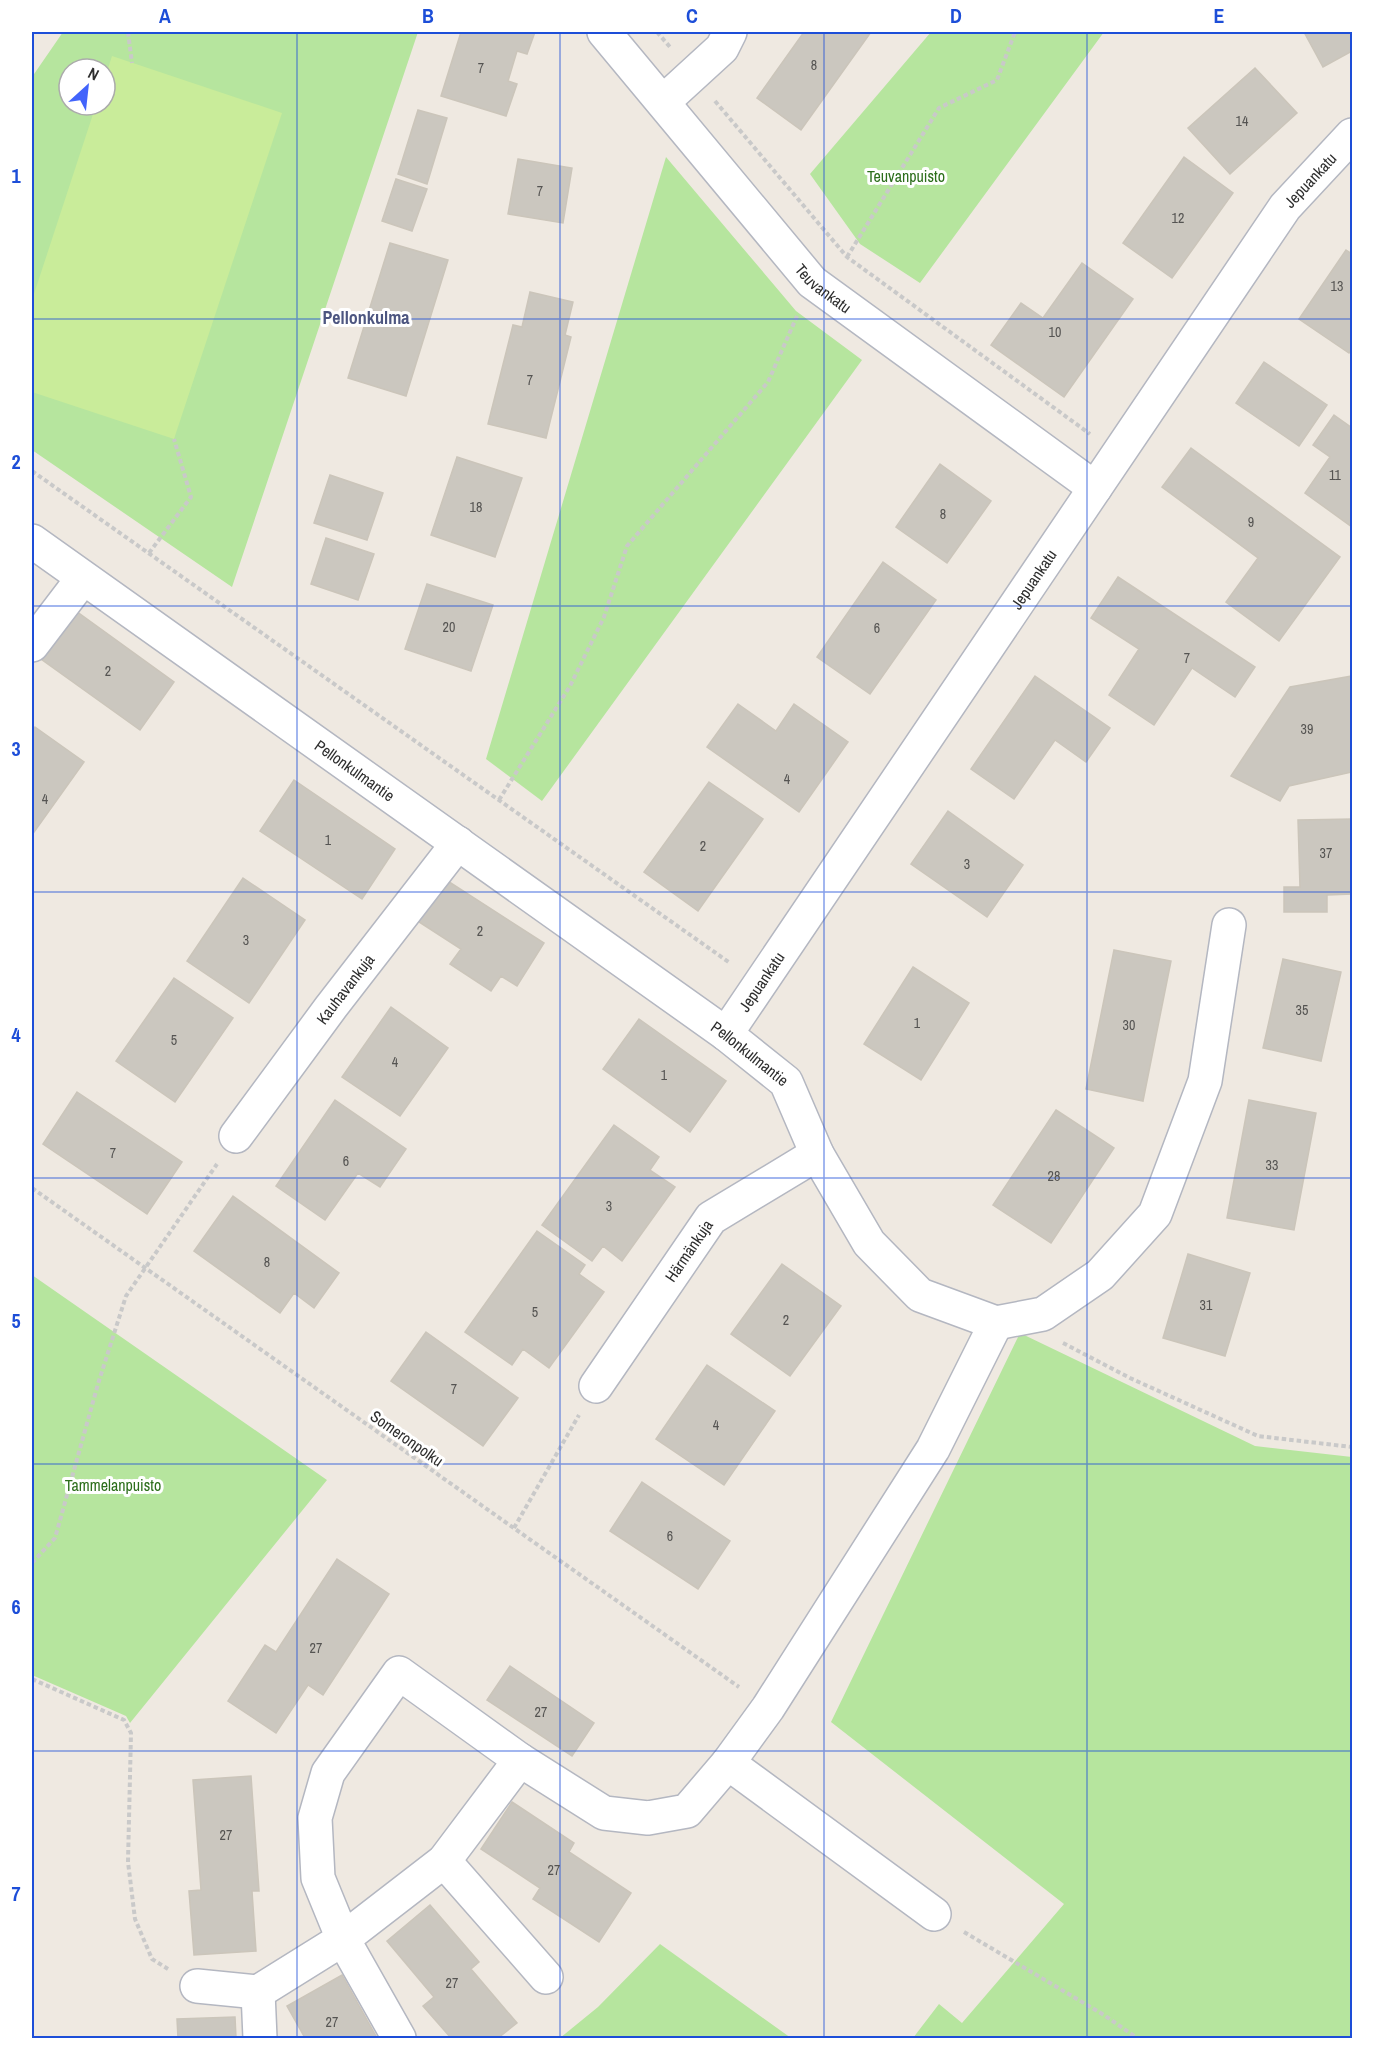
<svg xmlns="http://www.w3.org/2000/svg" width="1384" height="2070" viewBox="0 0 1384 2070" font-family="'Archivo Narrow',sans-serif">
<rect width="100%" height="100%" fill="#efe9e1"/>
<!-- green -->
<path fill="#b6e59e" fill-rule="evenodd" d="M63 32H418L232 587 32 450V77ZM69 69H105V105H69Z
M931 32H1104L920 283 860 244 810 174Z
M666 157 796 311 862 360 542 801 486 759Z
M32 1275 327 1480 130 1723 126 1716 32 1675Z
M1020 1333 1255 1446 1352 1457V2038H913L939 2004 962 2023 1064 1904 831 1722Z
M660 1944 791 2038H560L598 2007Z"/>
<!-- pitch -->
<path fill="#c9ec9a" d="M112 56 282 113 174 439 32 392V300L96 105H105V78Z"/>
<!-- building -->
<path fill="#cbc7bf" stroke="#cbc5ba" stroke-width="1.5" d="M461 32H535L527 54 517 51 508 81 517 84 506 116 441 96Z
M804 32H871L801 130 757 98Z
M1304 32H1352V51L1323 67Z
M1255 68 1297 113 1230 174 1188 128Z
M418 110 447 118 427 184 398 174Z
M1184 157 1233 193 1172 278 1123 243Z
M518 159 572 168 563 223 508 214Z
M396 179 427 189 412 231 382 221Z
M390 243 448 260 406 396 348 378Z
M1346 250 1352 254V349L1349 353 1299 319Z
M1082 263 1133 299 1064 397 991 345 1021 303 1043 318Z
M530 292 573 302 565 335 571 337 546 438 488 424 513 325 522 327Z
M1264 362 1327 405 1299 446 1236 403Z
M1334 415 1352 428V527L1305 493 1330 457 1313 445Z
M1191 448 1340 557 1279 641 1226 602 1258 558 1162 487Z
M457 457 522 478 495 557 431 535Z
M940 464 991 501 947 563 896 527Z
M330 475 383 493 367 540 314 523Z
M326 538 374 554 358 600 311 584Z
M883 562 936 600 870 694 817 657Z
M1118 577 1255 667 1235 697 1192 668 1154 725 1109 695 1139 649 1091 618Z
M427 584 493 605 471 671 405 649Z
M76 611 174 682 140 730 41 659Z
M1035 676 1110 728 1086 762 1055 740 1014 799 971 769Z
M1352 676V772L1289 786 1280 801 1231 776 1290 687Z
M738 704 776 731 794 704 848 742 799 812 707 747Z
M35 727 84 762 32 835V732Z
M294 780 395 849 362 899 260 831Z
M709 782 763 819 698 911 644 872Z
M948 811 1023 865 987 917 911 864Z
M1352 819V894L1327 895V912H1284V887H1300L1298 820Z
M243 878 305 920 249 1003 187 961Z
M443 878 544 943 517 986 501 976 491 991 450 964 461 949 416 920Z
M1114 950 1171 961 1143 1101 1086 1089Z
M1283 959 1341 972 1321 1061 1263 1048Z
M913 967 969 1003 921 1080 864 1044Z
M174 978 233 1018 175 1102 116 1061Z
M391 1007 448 1048 400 1116 342 1077Z
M639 1019 726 1081 690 1132 603 1069Z
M77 1092 182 1162 147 1214 43 1144Z
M335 1100 406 1149 380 1187 358 1173 325 1220 276 1186Z
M1249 1100 1316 1113 1294 1230 1227 1218Z
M1056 1110 1114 1148 1051 1243 993 1205Z
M614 1125 659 1157 650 1170 675 1187 622 1261 603 1246 592 1261 542 1225Z
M233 1196 339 1273 314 1308 294 1293 280 1313 194 1251Z
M537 1231 585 1265 579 1274 604 1292 549 1368 523 1349 512 1365 465 1332Z
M1188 1254 1250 1273 1225 1356 1163 1338Z
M782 1264 841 1306 790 1376 731 1334Z
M426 1332 518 1398 483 1446 391 1381Z
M707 1365 775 1411 724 1485 656 1439Z
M642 1482 730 1541 698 1589 610 1531Z
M337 1559 389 1594 323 1695 308 1685 276 1733 228 1701 265 1645 276 1652Z
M510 1666 594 1723 572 1756 487 1700Z
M251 1776 259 1891H252L256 1951 194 1955 189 1891 201 1890 193 1780Z
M512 1802 574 1843 569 1852 631 1893 599 1942 533 1899 540 1888 481 1849Z
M430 1905 479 1962 471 1969 517 2023 498 2038H451L423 2006 434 1997 387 1941Z
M342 1975 377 2038H305L287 2006Z
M235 2017 236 2038H178L177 2019Z"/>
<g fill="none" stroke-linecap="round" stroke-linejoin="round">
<defs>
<g id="minor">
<path id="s1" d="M604 32 812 282 1095 488"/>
<path d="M663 102 722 48 730 32"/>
<path id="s2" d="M32 541 726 1034 786 1082 817 1154 869 1243 920 1295 996 1323 1043 1314 1100 1275 1155 1214 1205 1081 1229 925"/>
<path d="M32 645 83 578"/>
<path id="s3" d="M726 1034 1285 207 1352 135"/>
<path id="s4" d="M236 1136 331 1007 458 843"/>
<path id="s5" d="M596 1386 711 1218 817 1154"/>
<path d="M520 1760 604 1813 648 1818 687 1811 728 1763 934 1914"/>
<path d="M728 1763 768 1708 933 1449 996 1323"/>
<path d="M444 1861 546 1977"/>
<path d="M197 1986 258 1992 343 1939 444 1861 520 1760 399 1673 328 1773 315 1818 318 1878 343 1939 399 2038"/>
<path d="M258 1992 260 2038"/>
</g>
</defs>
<!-- minor casing -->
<use href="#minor" stroke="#b4b7c1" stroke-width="36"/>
<!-- path -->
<path stroke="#c9c9c9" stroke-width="4" stroke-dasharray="4.5 3" stroke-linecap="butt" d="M128 32 132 63
M657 32 670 47
M715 101 847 257 1090 434
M847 257 939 108 997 80 1015 32
M32 471 730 963
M149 553 191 497 174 439
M499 800 570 686 604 617 627 546 768 382 797 316
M32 1188 739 1687
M1063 1343 1130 1378 1258 1436 1352 1447
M514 1528 579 1415
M32 1563 55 1538 98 1384 126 1296 217 1164
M32 1679 124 1720 131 1733 128 1862 135 1919 152 1959 168 1969
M964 1932 1104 2015 1137 2038"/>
<!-- minor -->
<use href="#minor" stroke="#fff" stroke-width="33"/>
</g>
<!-- grid -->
<path fill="none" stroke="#1d4ed8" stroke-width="1.5" stroke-opacity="0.55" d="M297 32V2038M560 32V2038M824 32V2038M1087 32V2038M32 319H1352M32 606H1352M32 892H1352M32 1178H1352M32 1464H1352M32 1751H1352"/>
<g text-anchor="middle" stroke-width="6" stroke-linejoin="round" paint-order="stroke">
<!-- number labels -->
<g font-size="14" fill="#555452">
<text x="814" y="70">8</text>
<text x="481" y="73">7</text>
<text x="1242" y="126">14</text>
<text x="540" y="196">7</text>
<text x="1178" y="223">12</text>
<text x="1337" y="291">13</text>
<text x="1055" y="337">10</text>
<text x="530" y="385">7</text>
<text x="1335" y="480">11</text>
<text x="476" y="512">18</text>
<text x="943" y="519">8</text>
<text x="1251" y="527">9</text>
<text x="449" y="632">20</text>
<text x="877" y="633">6</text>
<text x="1187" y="663">7</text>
<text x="108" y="676">2</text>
<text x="1307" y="734">39</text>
<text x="787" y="784">4</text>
<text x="45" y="804">4</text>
<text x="328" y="845">1</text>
<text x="703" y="851">2</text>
<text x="1326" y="858">37</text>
<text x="967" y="869">3</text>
<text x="480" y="936">2</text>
<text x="246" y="945">3</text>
<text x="1302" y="1015">35</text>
<text x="917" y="1028">1</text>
<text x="1129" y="1030">30</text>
<text x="174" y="1045">5</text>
<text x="395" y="1067">4</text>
<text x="664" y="1080">1</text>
<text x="113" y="1158">7</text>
<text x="346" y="1166">6</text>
<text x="1272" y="1170">33</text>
<text x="1054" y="1181">28</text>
<text x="609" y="1211">3</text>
<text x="267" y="1267">8</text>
<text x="1206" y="1310">31</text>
<text x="535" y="1317">5</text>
<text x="786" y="1325">2</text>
<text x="454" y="1394">7</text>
<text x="716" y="1430">4</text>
<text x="670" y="1541">6</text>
<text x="316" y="1653">27</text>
<text x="541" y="1717">27</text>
<text x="226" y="1840">27</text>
<text x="554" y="1875">27</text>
<text x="452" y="1988">27</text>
<text x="332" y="2027">27</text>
</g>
<!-- park labels -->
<g font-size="16" fill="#2c6e1b" stroke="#fff">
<text x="906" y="182">Teuvanpuisto</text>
<text x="113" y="1491">Tammelanpuisto</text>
</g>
<!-- street labels -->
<g font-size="16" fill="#2e2e2e" stroke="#fff">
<text dy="6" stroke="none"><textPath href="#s3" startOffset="1035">Jepuankatu</textPath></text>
<text dy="6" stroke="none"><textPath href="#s1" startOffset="338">Teuvankatu</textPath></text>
<text dy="6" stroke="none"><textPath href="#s3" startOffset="549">Jepuankatu</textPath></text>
<text dy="6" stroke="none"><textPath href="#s2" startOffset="396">Pellonkulmantie</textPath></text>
<text dy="6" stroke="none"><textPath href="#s3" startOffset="63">Jepuankatu</textPath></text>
<text dy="6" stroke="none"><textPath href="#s4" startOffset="183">Kauhavankuja</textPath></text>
<text dy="6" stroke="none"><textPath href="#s2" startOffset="882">Pellonkulmantie</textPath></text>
<text dy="6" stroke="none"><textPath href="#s5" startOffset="164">Härmänkuja</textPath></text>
<text transform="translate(407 1438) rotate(35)" y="6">Someronpolku</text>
</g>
<!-- neighbourhood labels -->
<g font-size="18" font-weight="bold" fill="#4d5680" stroke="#fff">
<text x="366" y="324">Pellonkulma</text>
</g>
</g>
<!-- border -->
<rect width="1384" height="2070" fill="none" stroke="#ffffff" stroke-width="66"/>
<!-- north arrow -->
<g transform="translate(87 87) rotate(27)"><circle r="28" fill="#ffffff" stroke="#ababab" stroke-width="1.5"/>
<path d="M0-4.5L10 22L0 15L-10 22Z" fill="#4264fb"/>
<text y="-9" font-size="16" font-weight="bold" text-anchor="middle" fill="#2e2e2e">N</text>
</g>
<rect x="33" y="33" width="1318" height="2004" fill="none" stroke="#1d4ed8" stroke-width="2"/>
<g font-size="20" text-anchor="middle" font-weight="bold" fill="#1d4ed8">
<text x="165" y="23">A</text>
<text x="428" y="23">B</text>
<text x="692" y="23">C</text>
<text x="956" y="23">D</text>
<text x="1219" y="23">E</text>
<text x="16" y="183">1</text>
<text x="16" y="469">2</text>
<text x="16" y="756">3</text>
<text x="16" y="1042">4</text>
<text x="16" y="1328">5</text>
<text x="16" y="1614">6</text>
<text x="16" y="1901">7</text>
</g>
</svg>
